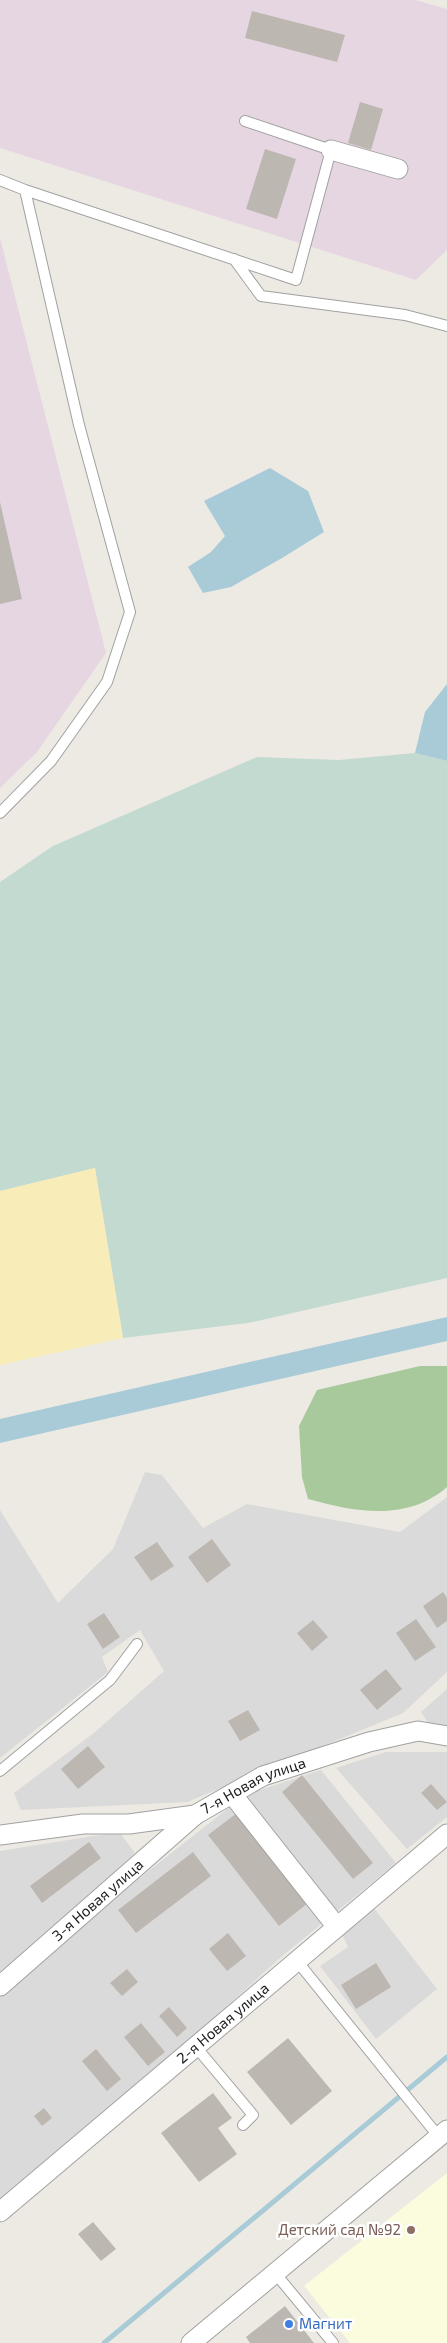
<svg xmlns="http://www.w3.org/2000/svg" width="447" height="2343" viewBox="0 0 447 2343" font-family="'Exo 2',sans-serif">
<rect width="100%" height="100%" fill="#edeae4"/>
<!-- residential -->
<path fill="#dbdada" d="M145 1472 162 1475 203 1528 247 1504 400 1532 447 1497V1672L403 1713 187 1802 21 1810 14 1793 95 1732 164 1671 140 1630 102 1657 108 1672 0 1758V1510L58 1603 113 1549Z
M447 1689V1728L430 1726 421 1712Z
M386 1752H447V1817L407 1849 336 1768Z
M321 1770 396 1863 281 1957 100 2121 0 2202V1994L95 1913 245 1795Z
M120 1833 135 1853 52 1929 0 1972V1851L93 1836Z
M374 1908 437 1989 376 2039 320 1966 348 1947 342 1934Z"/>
<!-- industrial -->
<path fill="#e6d6e2" d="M0 0H415L447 9V250L416 280 0 148Z
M0 238 106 653 37 752 0 788Z"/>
<!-- education -->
<path fill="#fbfcde" d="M447 2173V2343H350L304 2286Z"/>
<!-- forest -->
<path fill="#a8c99c" d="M420 1366H447V1487C407 1522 355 1512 308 1499L302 1477 299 1426 317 1390Z"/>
<!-- wetland -->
<path fill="#c2dad0" d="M415 753 447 761V1278L248 1323 123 1338 95 1168 0 1191V882L53 846 257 757 339 760Z"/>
<!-- sand -->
<path fill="#f8edb8" d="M95 1168 123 1338 0 1365V1191Z"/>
<!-- water -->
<path fill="#a8cbd7" d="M270 468 308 491 324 532 282 558 231 587 203 593 188 567 211 552 225 536 204 501Z
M447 684V761L415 753 425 712Z
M447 1317V1341L0 1443V1419Z"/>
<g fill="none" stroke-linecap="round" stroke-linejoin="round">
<!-- stream -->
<path stroke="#a8cbd7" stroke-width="5" d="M104 2343 447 2057"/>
</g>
<!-- building -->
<path fill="#bdb7b1" d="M252 11 345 35 337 62 245 38Z
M360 102 383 109 371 150 348 143Z
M265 149 296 159 277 219 246 209Z
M0 502 22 599 0 604Z
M212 1539 231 1565 207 1583 188 1557Z
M157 1542 174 1566 151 1581 134 1557Z
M443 1592 447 1598V1621L437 1628 423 1606Z
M104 1613 120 1637 103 1649 87 1624Z
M416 1619 436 1647 415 1661 396 1633Z
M313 1620 328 1637 312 1651 297 1633Z
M386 1669 402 1689 377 1710 360 1690Z
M248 1710 260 1730 240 1741 228 1721Z
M88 1746 105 1767 78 1789 61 1769Z
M302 1775 373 1863 353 1879 282 1792Z
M431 1784 447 1802 437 1810 421 1793Z
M237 1813 308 1903 279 1926 208 1835Z
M89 1842 101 1858 42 1903 30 1886Z
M193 1852 211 1876 136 1933 118 1910Z
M228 1933 246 1956 227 1971 209 1949Z
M376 1963 391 1987 356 2009 341 1985Z
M127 1969 138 1982 122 1996 110 1983Z
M169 2007 187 2028 177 2037 159 2016Z
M141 2023 165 2052 148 2066 124 2037Z
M288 2038 332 2091 291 2125 247 2072Z
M96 2049 121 2079 107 2091 82 2061Z
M213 2093 232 2118 218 2128 237 2154 199 2182 161 2133Z
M44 2108 52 2118 42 2126 34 2116Z
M93 2222 116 2249 101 2261 78 2234Z
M285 2306 314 2343H250L246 2337Z"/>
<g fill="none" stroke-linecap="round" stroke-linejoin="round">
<defs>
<path id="service" d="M0 180 25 190 296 280 331 150 245 121
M234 259 261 296 405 315 447 326
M0 813 51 761 107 682 130 612 79 425 25 190
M0 1771 110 1680 137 1644
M297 1961 439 2137
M196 2047 253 2115 243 2125
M275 2273 333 2343"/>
<g id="minor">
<path d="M331 150 398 169"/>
<path d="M232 1794 337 1927"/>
<path id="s1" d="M0 1835 83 1824H129L195 1815 263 1776 369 1742 418 1731 447 1736"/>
<path id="s2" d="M0 1986 195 1815"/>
<path id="s3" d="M0 2212 447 1834"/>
<path d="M191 2343 447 2130"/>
</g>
</defs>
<!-- service casing -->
<use href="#service" stroke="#a1a1a1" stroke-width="12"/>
<!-- minor casing -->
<use href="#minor" stroke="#a1a1a1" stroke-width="21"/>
<!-- service -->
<use href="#service" stroke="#fff" stroke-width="10"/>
<!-- minor -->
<use href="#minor" stroke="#fff" stroke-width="19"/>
</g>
<!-- markers -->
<circle fill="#8d6e63" stroke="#fff" stroke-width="2" cx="411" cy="2230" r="5"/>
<circle fill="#3f7fe0" stroke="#fff" stroke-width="2" cx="289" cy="2324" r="5"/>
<g text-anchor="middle" stroke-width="5" stroke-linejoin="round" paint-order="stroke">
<!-- street labels -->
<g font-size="15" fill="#1d1d1d" stroke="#fff">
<text dy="5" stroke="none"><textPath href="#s1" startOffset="262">7-я Новая улица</textPath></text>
<text dy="5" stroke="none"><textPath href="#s2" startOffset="130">3-я Новая улица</textPath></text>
<text dy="5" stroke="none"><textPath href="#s3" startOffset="292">2-я Новая улица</textPath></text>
</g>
<!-- education labels -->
<g font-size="15" fill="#785e54" stroke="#fff" text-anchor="end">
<text x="401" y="2235">Детский сад №92</text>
</g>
<!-- shop labels -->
<g font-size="15" fill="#366cbe" stroke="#fff" text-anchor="start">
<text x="299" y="2329">Магнит</text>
</g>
</g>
</svg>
